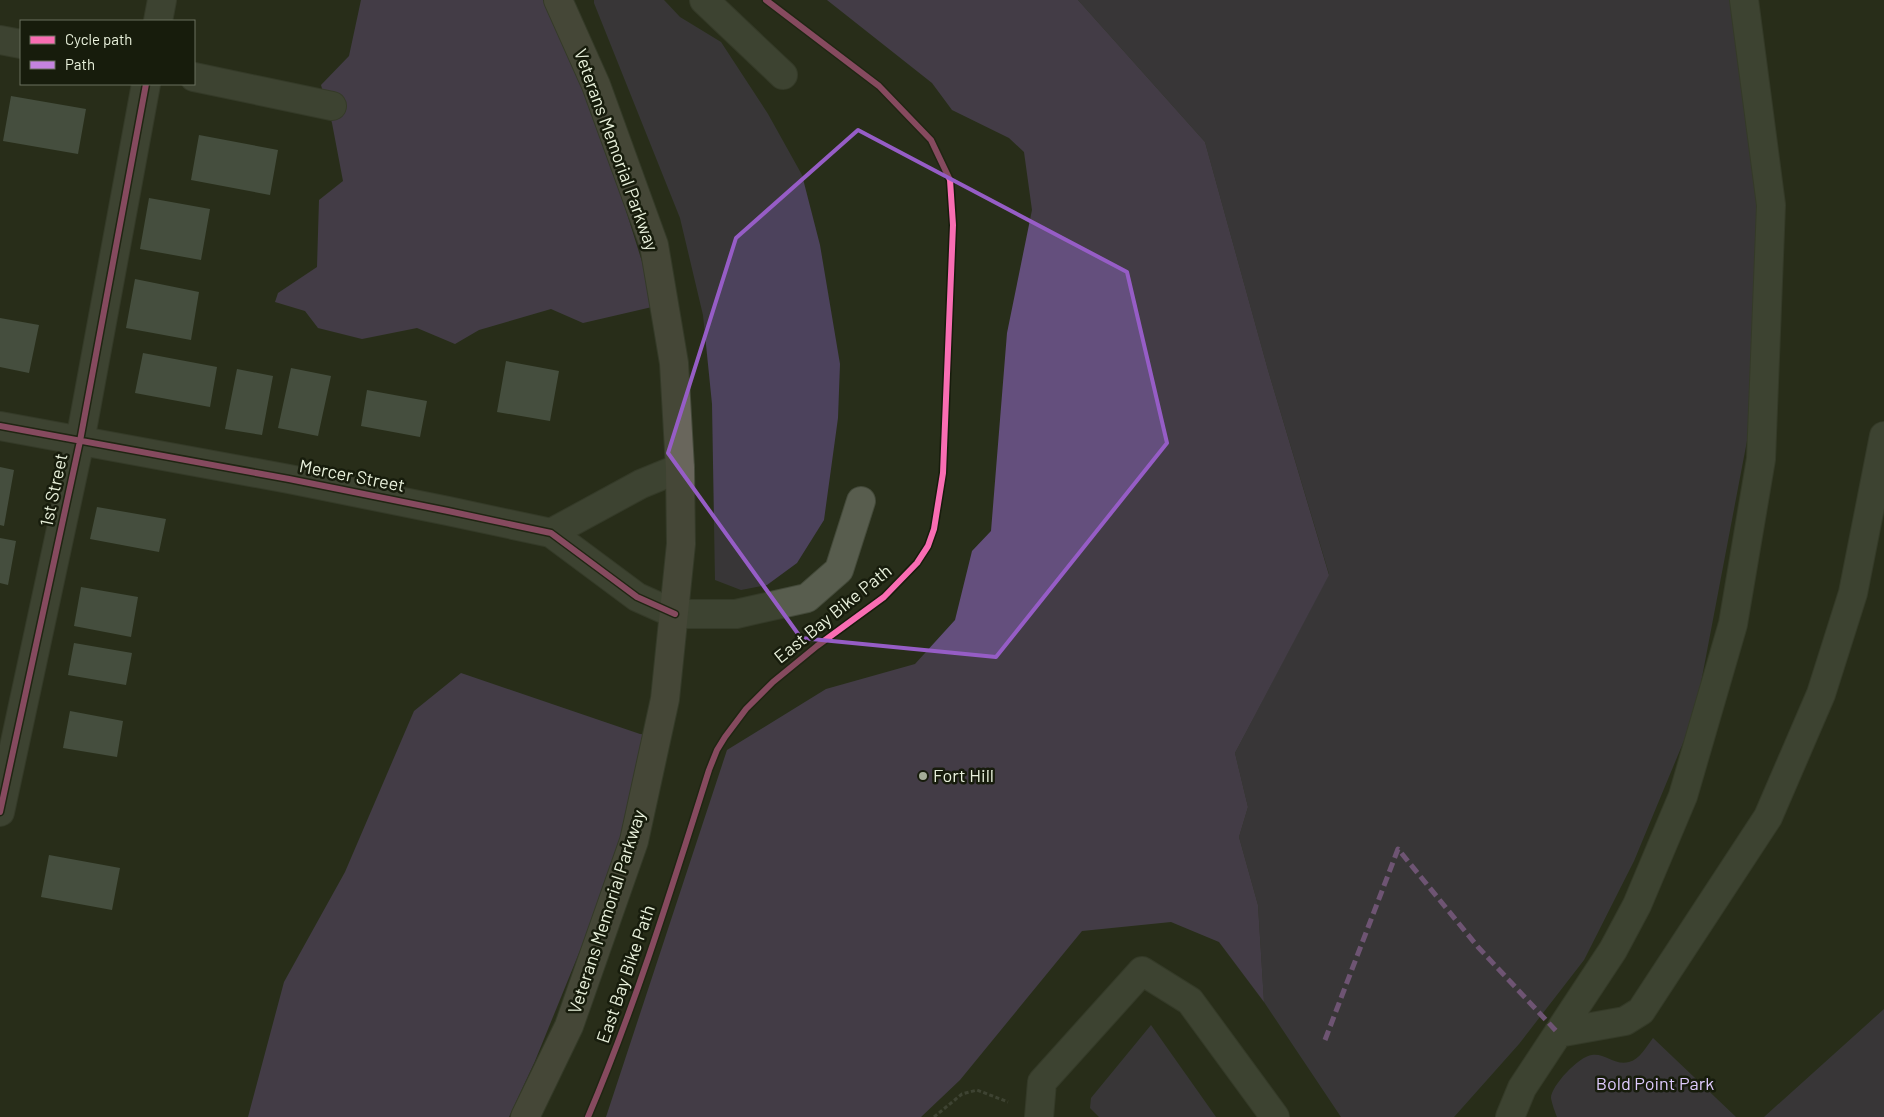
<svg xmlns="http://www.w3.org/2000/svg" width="1884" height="1117" viewBox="0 0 1884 1117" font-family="Barlow,sans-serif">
<rect width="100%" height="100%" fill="#282e1a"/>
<!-- green -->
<path fill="#4c425c" d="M594 0H664L680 17 721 42 768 114 802 175 820 245 840 364 838 418 824 520 797 563 767 585 741 590 715 580 712 404 703 315 680 218 594 3Z
M1078 0H1733L1757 208 1750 425 1695 714 1634 861 1584 960 1519 1044 1454 1117H1341L1264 1002 1258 905 1239 837 1248 807 1235 753 1329 574 1268 370 1205 142Z
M1884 1009V1117H1764Z
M1151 1025 1216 1117H1099L1090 1108 1091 1098Z
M1653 1038 1736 1117H1557C1555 1112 1552 1104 1551 1098 1551 1086 1579 1056 1592 1055 1605 1053 1615 1066 1629 1062 1639 1060 1647 1046 1653 1038Z"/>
<!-- forest -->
<path fill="#644f7d" d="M361 0H554L584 76 653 297 652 307 583 323 551 309 479 330 455 344 417 328 362 339 318 328 305 311 275 302 278 293 317 267 319 200 343 181 332 123 321 85 349 56Z
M827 0H1078L1205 142 1268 370 1329 575 1235 753 1248 807 1239 837 1258 905 1264 1002 1219 942 1171 922 1082 931 960 1080 921 1117H606L727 750 826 689 915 664 955 620 972 551 991 531 1007 333 1032 210 1024 152 1009 138 952 110 932 83Z
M461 673 640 734 649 735 638 808 535 1061 509 1117H248L284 982 345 872 414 711Z"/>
<!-- building -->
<path fill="#69766b" d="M11 96 86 109 78 154 3 141Z
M199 135 278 150 270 195 191 180Z
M149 198 210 209 201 260 140 249Z
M135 279 199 292 191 340 126 328Z
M0 318 39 325 29 373 0 367Z
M143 353 217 367 210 407 135 393Z
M506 361 559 371 550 421 497 412Z
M291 368 331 376 318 436 278 428Z
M237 369 273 376 262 435 225 429Z
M367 390 427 401 420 437 361 426Z
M0 467 14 470 4 526 0 525Z
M97 507 166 519 159 552 90 539Z
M0 538 16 541 8 585 0 583Z
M81 587 138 597 131 637 74 626Z
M74 643 132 653 126 685 68 675Z
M70 711 123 721 117 757 63 748Z
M49 855 120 868 112 910 41 897Z"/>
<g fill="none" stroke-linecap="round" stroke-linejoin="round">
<defs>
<path id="minor" d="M704 0 783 75
M158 21 162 0
M0 40 21 44
M194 77 332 106
M0 426 289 479 448 511 551 533 637 597 675 614H736L807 598 839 570 861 501
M551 533 641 484 680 468
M0 812 80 441 146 84
M1558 1033 1625 1021 1641 1011 1768 817 1821 694 1853 593 1884 436
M1039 1117 1042 1082 1142 971 1190 1001 1275 1117
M1510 1117 1522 1088 1613 950 1637 905 1683 796 1733 624 1761 459 1771 205 1744 0"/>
<path id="major" d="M525 1117 569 1026 634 841 665 699 681 544 680 468 674 363 654 245 596 85 558 0"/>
</defs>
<!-- minor casing -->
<use href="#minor" stroke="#444a3a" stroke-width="30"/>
<!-- major casing -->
<use href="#major" stroke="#444a3a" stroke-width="30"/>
<!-- path -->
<path stroke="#5a5e50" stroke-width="3" stroke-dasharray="4 2.5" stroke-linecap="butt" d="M934 1117 962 1094 977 1090 1008 1102"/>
<!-- minor -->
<use href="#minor" stroke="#585d4e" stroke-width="28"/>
<!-- major -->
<use href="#major" stroke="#69665c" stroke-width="28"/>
<!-- quiet -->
<path stroke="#c483df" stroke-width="5" stroke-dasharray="10 5" stroke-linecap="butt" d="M1325 1040 1398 849 1478 947 1558 1033"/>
<defs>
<path id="cycleway" d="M0 426 289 479 448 511 551 533 637 597 675 614
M0 812 80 441 146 84
M588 1117C636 1004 672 887 709 770L717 750 725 737 746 709 773 682 817 646 884 597 917 563 928 546 934 529 943 473 953 225 950 180 931 140 879 86 766 0"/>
</defs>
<!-- cycleway casing -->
<use href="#cycleway" stroke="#171c0c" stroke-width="9"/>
<!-- cycleway -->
<use href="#cycleway" stroke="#f96db3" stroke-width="6"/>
</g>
<!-- marked area -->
<path d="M0 0H1884V1117H0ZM858 130 1127 272 1167 443 996 657 801 638 668 453 736 238Z" fill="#282e1a" fill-opacity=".55" fill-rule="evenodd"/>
<path fill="none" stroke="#965dc6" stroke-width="4" stroke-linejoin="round" d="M858 130 1127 272 1167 443 996 657 801 638 668 453 736 238Z"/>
<!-- markers -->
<circle fill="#a5ad98" stroke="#171c0c" stroke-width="2" cx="923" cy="776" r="5"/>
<g text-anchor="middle" stroke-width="5" stroke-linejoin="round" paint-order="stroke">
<!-- street labels -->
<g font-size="18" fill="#e9f1dc" stroke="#171c0c">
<text transform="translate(616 150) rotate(70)" y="6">Veterans Memorial Parkway</text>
<text transform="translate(352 476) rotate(11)" y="6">Mercer Street</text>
<text transform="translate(54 490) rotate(-78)" y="6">1st Street</text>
<text transform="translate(833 614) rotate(-39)" y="6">East Bay Bike Path</text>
<text transform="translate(607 912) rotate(-72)" y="6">Veterans Memorial Parkway</text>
<text transform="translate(626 974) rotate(-71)" y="6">East Bay Bike Path</text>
</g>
<!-- poi labels -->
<g font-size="18" fill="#e9f1dc" stroke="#171c0c" text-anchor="start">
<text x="933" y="782">Fort Hill</text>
</g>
<!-- park labels -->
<g font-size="18" fill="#dfcbfe" stroke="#171c0c">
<text x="1655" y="1090">Bold Point Park</text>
</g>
</g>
<!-- legend -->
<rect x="20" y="20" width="175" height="65" fill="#171c0c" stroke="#6b715f"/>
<rect x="30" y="36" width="25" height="8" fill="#f96db3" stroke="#6b715f"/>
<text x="65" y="45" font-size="15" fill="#e9f1dc">Cycle path</text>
<rect x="30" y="61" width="25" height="8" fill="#c483df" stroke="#6b715f"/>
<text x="65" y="70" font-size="15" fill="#e9f1dc">Path</text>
</svg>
